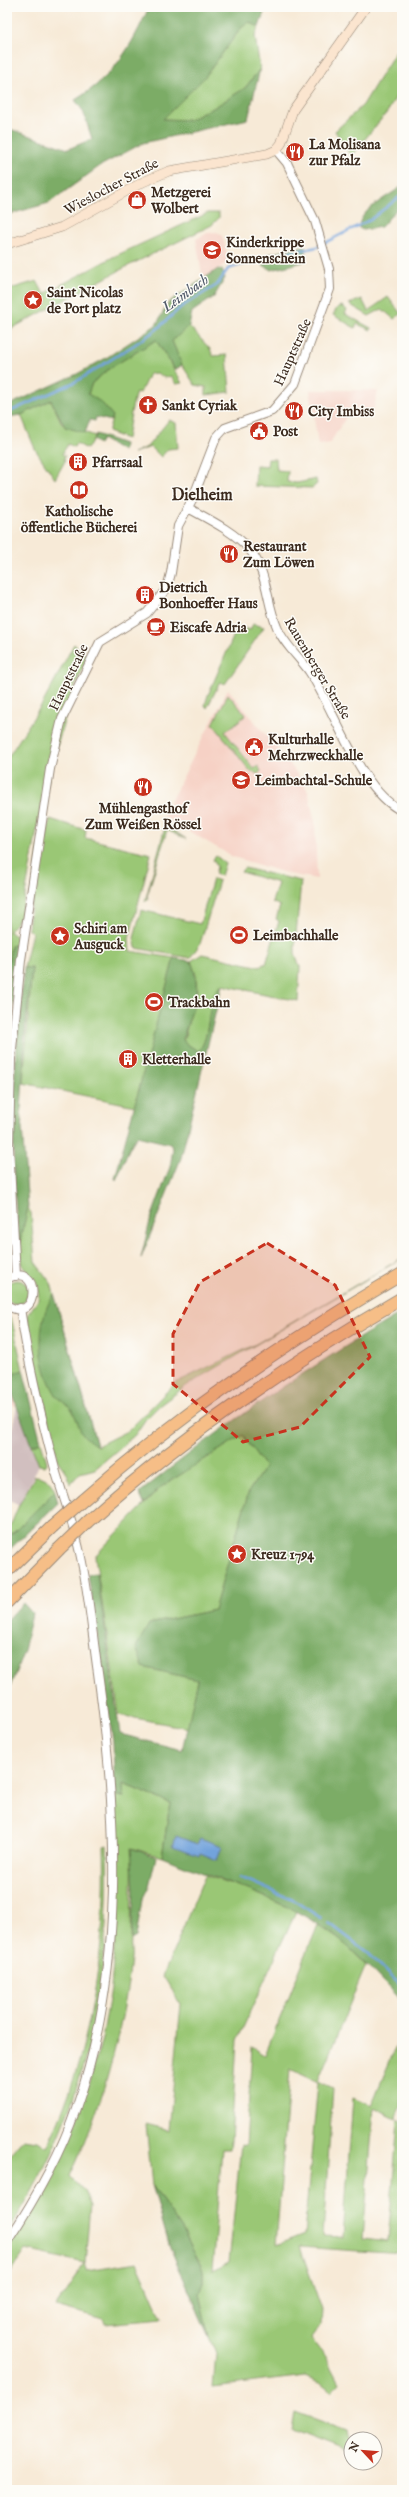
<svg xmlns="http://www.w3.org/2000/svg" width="409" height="2497" viewBox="0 0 409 2497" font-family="'IM FELL English',serif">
<rect width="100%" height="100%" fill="#fdfcf7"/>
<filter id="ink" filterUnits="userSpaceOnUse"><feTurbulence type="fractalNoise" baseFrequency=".025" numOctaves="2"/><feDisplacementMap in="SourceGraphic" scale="8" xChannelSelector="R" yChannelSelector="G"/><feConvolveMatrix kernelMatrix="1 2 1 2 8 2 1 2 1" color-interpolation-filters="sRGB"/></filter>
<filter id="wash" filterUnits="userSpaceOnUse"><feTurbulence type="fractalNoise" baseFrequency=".012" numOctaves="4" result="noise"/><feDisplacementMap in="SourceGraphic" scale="16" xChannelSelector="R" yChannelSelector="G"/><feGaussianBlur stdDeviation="0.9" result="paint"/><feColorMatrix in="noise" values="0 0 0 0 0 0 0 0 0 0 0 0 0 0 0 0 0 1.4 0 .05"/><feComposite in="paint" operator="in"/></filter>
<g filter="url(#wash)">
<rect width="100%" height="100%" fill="#f7ead7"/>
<!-- built -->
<path fill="#f6d1c5" d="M217 232 222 236 229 261 203 280 196 239 207 233Z
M310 390H349L378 391 372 414 368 416 348 414 330 443 318 445Z
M228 689 293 768 308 791 315 823 317 879 289 874 233 857 163 816Z
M7 1374 9 1384 17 1406 7 1405Z"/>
<!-- industrial -->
<path fill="#d1bfbf" d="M17 1406 39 1465 19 1505 7 1498V1451Z"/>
<!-- green -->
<path fill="#9ac775" stroke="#6a784a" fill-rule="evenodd" d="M249 22 259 27 255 36 260 69 245 88 215 107 189 120 163 119 204 78 241 28Z
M402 41V86L388 111 351 156 335 131 363 105Z
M208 213H219V218L212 225 126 267 7 331V290L37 281 44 294 113 257Z
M388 297 401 314 394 319 382 309 369 316 349 304 362 299 368 311Z
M342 306 347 310 345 314 371 328V330L357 324 355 328 333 315 337 308Z
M189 326 210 349 213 356 227 355 230 392 206 395V387L195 385 182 365 172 341Z
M156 340 182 383 176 384 171 376 165 378 157 373 149 374 140 393 136 392C131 408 130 422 127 439L108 432 113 416 88 394 92 383 110 368Z
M51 400 62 424 95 436 87 449 76 443 74 447 68 444 62 454 65 456 64 459 65 461 55 479 35 449 21 415Z
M169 420 176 423 178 448 168 449 161 457 151 447 133 453 147 447Z
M268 459H276L277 470 288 471 287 482 297 483 316 479 317 484 312 488 255 486 256 465 267 466Z
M253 624 264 627 225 684 220 682 207 708 205 705 208 695 238 626 250 630Z
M74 644 86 655 84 665 71 695 42 803 21 917 9 931 20 939 19 943 11 946 7 971V759L44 701Z
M228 694 246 715 225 732 254 769 258 766 261 771 258 774 250 771 213 724Z
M50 819 86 830 85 838 151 854 129 939 130 951 174 958 135 1106 23 1083 32 968H24L32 932 28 929 39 846 45 844Z
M165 827H168L186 839 167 830 147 896 148 899 145 902Z
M216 856 225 863 221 876 215 874 217 867 213 859Z
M244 868 301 881 295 945V953L300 967 298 1001 222 985C204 997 213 1038 198 1051L183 1042 197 991 196 975 191 961 202 954 261 967 263 964H266L279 921 276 919 280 906 272 902 278 883 241 872Z
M213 879 219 881 200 944 190 958 136 948 134 938 141 910 200 924Z
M28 1208 31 1213 35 1262 51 1283 97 1446 129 1430 175 1383 256 1344 402 1258 186 1386 160 1405 145 1420 135 1435 95 1469 80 1473 70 1484 68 1475 58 1461 28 1332V1314L38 1300 39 1291 36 1281 23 1267 19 1245Z
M5 1292a12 12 0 1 1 24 0a12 12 0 1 1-24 0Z
M7 1314 12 1321 23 1370 15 1373 9 1384 7 1374Z
M243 1435 265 1467 249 1491 214 1610 149 1624 143 1667 198 1680 188 1728 119 1715 95 1556 161 1487Z
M41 1442 47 1462 44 1466 39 1465 31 1445Z
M35 1476C46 1476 51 1482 55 1491L13 1533 7 1534 19 1505Z
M123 1784 170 1803 162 1857 132 1848C133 1879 131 1908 131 1939 130 1946 132 1953 131 1960 123 2031 101 2112 70 2176L84 2191 90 2205 85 2263 87 2270 137 2262 162 2319 105 2324 103 2319 56 2306 85 2263 26 2250 7 2278V2251L56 2167 78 2117 102 2039 111 1989 115 1936 118 1833 116 1828 115 1795 123 1797Z
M107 1845C111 1989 86 2111 7 2233V2159L23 2139 38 2141 47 2147C91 2054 107 1949 104 1846Z
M205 1875 249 1890 296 1911 237 2041 231 2141 230 2149H222L212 2271 229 2263 241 2144 246 2145 252 2047 265 2055 318 1925 347 1945 366 1965 318 2081 333 2088 323 2236 343 2237 353 2098 371 2106 402 2032V2105L396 2119 374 2108 363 2238 388 2241 398 2120 402 2122V2254L300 2247 322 2310 321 2325 311 2339 326 2358 339 2383 331 2391 320 2382 306 2376 213 2387 216 2354 209 2337 199 2294 203 2282V2270L184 2233 152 2185 146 2124 169 2130 181 2004 163 1976ZM290 2069 318 2082 304 2234 276 2245Z
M295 2412 347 2431 351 2453 292 2430Z"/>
<!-- forest -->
<path fill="#7bac66" stroke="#5b6b42" d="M149 7H266L259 27 249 22 241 28 204 78 163 119 189 120 215 107 245 88 260 69 248 119 143 143 100 166 49 203 7 215V128L68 149 92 139 83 111 75 100C114 77 131 47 149 7Z
M402 186V203L381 227 363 230 359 228C358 210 390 196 402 186Z
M304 246 306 249 303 262 271 270 263 265V258L269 254Z
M218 269 222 270 225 278 214 297 192 312 189 326 172 341 182 365 175 370 156 340 110 368 92 383 88 394 101 402 113 416 111 421 96 417 95 421 90 420 85 433 65 427 51 400 21 415 7 417V406L77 374 106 358 156 325 169 302Z
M96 434 124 444 123 451 102 439 99 444 93 440Z
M19 943 7 1062V971L11 946Z
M174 958 191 961C203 994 192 1007 183 1038L184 1042 198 1051C213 1039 204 997 222 985L181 1158 141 1258 150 1221 170 1167 173 1149 170 1144 137 1136 130 1147 116 1180 115 1178Z
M24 968H32L25 1034 21 1113 28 1208 19 1245C9 1152 13 1061 24 968Z
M54 1294 97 1446C76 1432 83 1431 72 1410 69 1403 58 1400 55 1393 38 1364 35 1322 54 1294Z
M402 1312V2002C384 1983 366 1963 347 1946 295 1900 224 1883 162 1857L170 1803 123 1784 124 1797 115 1795 113 1742 88 1574 97 1573 120 1734 182 1750 198 1680 143 1667 136 1647 149 1624 214 1610 249 1491 265 1467 243 1435 161 1487 144 1504 139 1493C223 1425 309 1367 402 1312Z
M23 1370 41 1442 31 1445 9 1384 15 1373Z
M55 1491 58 1503 7 1552V1534L13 1533Z
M23 1603 32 1613 24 1651 7 1695V1620Z
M131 1848 156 1857 149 1886 142 1900 136 1937 131 1940 134 1891Z
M152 2185 184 2233 203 2270V2282L199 2294 209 2337 169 2245Z"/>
<!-- water -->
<path fill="#72a3dc" stroke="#56667d" d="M176 1836 197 1844 200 1838 222 1846 217 1860 200 1853 199 1856 173 1846Z"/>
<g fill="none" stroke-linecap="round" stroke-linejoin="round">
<!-- stream -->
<path stroke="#72a3dc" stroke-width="2.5" d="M7 413 77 381 134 345 156 330 181 307 217 285 228 269 263 258 317 247 371 219 402 195
M240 1877 293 1900 321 1918
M329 1923 367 1952 402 1987"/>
</g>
</g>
<g filter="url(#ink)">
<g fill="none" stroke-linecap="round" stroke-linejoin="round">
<defs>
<path id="tertiary" d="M188 508C208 519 235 532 250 550 268 573 266 602 277 627 283 643 299 657 309 671 335 710 360 791 402 811
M16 1276 9 1147 11 1059 21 960 50 769 62 719 100 642 147 613 167 588 171 573 178 526 193 498 216 438 225 428 272 411 295 384 330 289 329 269 315 221 287 163 276 150
M7 1279C42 1259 40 1327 7 1305
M7 2242C34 2201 60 2156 76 2109 125 1970 118 1817 98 1673 92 1633 89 1592 80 1553 74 1525 63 1497 55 1469 41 1417 28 1363 20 1308"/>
<path id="secondary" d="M7 244 62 227 143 182 169 171 267 154 276 150 281 144 293 110 366 7"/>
<path id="motorway" d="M83 1500C182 1412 288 1341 402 1274
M87 1522C183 1435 290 1363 402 1298
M7 1571 52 1527
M7 1602 58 1550"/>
</defs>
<!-- tertiary casing -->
<use href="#tertiary" stroke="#998a7a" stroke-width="10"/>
<!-- secondary casing -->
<use href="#secondary" stroke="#998a7a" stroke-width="10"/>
<!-- motorway casing -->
<use href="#motorway" stroke="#998a7a" stroke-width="14"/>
<!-- tertiary -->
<use href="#tertiary" stroke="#fff" stroke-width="8"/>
<!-- secondary -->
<use href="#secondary" stroke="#fbe5cf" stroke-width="9"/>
<!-- motorway -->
<use href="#motorway" stroke="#f6be87" stroke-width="12"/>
<defs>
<path id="motorway-bridge" d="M52 1527 83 1500
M58 1550 87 1522"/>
</defs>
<!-- motorway-bridge casing -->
<use href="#motorway-bridge" stroke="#998a7a" stroke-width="14" stroke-linecap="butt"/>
<!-- motorway-bridge -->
<use href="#motorway-bridge" stroke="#f6be87" stroke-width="12"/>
</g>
</g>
<!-- marked area -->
<path fill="#c8321e" fill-opacity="0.2" stroke="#c8321e" stroke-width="3" stroke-dasharray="8 5" stroke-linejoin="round" d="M267 1243 335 1285 370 1357 300 1427 243 1442 173 1384V1334L200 1282Z"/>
<!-- icons -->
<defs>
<symbol id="restaurant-disc" viewBox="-11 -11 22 22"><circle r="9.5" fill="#c8321e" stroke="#fdfcf7"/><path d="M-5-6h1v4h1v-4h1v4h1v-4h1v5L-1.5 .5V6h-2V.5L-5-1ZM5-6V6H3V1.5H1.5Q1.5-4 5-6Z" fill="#fff"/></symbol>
<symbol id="shop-disc" viewBox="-11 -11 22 22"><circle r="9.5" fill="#c8321e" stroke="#fdfcf7"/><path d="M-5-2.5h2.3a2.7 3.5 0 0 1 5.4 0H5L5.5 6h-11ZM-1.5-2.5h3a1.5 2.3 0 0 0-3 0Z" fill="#fff"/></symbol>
<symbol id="school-disc" viewBox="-11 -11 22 22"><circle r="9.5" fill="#c8321e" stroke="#fdfcf7"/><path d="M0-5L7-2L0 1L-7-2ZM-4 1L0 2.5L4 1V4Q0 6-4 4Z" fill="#fff"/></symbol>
<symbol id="sight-disc" viewBox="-11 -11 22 22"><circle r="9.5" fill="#c8321e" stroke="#fdfcf7"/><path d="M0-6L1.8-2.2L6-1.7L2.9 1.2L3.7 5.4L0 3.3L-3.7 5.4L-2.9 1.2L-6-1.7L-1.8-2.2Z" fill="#fff"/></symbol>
<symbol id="church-disc" viewBox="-11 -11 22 22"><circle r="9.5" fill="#c8321e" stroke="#fdfcf7"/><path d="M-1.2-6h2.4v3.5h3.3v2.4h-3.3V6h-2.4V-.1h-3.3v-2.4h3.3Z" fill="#fff"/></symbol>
<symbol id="civic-disc" viewBox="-11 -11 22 22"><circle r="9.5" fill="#c8321e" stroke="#fdfcf7"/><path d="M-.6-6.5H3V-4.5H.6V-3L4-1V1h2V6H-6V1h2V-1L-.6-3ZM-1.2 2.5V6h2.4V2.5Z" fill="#fff"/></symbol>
<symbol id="building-disc" viewBox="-11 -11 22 22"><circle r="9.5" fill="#c8321e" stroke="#fdfcf7"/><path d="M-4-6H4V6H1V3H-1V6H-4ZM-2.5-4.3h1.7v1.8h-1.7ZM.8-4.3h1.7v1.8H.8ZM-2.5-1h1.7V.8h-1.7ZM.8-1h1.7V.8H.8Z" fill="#fff"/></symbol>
<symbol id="library-disc" viewBox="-11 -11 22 22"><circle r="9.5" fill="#c8321e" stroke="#fdfcf7"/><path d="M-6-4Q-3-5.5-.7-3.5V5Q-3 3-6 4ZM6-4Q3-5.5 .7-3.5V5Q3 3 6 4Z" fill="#fff"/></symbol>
<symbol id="cafe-disc" viewBox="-11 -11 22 22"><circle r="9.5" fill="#c8321e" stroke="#fdfcf7"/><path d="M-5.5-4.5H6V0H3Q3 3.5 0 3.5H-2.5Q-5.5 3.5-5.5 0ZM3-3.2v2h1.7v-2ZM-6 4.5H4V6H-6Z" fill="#fff"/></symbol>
<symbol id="stadium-disc" viewBox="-11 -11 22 22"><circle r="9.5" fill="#c8321e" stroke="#fdfcf7"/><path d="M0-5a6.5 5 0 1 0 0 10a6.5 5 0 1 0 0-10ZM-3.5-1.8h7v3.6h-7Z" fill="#fff"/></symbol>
</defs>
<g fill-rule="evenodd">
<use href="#restaurant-disc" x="284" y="141" width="22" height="22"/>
<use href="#shop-disc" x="126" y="189" width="22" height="22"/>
<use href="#school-disc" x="201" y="239" width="22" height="22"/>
<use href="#sight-disc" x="22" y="289" width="22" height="22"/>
<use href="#church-disc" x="137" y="394" width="22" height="22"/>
<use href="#restaurant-disc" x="283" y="400" width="22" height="22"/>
<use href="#civic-disc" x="248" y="420" width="22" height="22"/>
<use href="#building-disc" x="67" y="451" width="22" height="22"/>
<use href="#library-disc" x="68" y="479" width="22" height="22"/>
<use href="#restaurant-disc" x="218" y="543" width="22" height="22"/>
<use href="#building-disc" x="134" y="584" width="22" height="22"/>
<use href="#cafe-disc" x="145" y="616" width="22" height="22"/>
<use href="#civic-disc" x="243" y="736" width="22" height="22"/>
<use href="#school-disc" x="230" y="769" width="22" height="22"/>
<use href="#restaurant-disc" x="132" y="776" width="22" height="22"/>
<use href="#stadium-disc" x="228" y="924" width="22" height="22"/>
<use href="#sight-disc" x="49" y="925" width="22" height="22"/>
<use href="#stadium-disc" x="143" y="991" width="22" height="22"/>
<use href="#building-disc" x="117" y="1048" width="22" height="22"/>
<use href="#sight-disc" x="226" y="1543" width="22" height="22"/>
</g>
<g text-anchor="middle" stroke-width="3" stroke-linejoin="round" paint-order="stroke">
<!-- poi labels -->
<g font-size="14" font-weight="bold" fill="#3b2a1e" stroke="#fdfcf7" text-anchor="start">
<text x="309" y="149">La Molisana<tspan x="309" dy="16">zur Pfalz</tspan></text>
<text x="151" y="197">Metzgerei<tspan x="151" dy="16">Wolbert</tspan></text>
<text x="226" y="247">Kinderkrippe<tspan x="226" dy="16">Sonnenschein</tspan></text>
<text x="47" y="297">Saint Nicolas<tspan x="47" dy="16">de Port platz</tspan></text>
<text x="162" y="410">Sankt Cyriak</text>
<text x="308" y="416">City Imbiss</text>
<text x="273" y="436">Post</text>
<text x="92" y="467">Pfarrsaal</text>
<text x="79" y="516" text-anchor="middle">Katholische<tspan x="79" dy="16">öffentliche Bücherei</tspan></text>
<text x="243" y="551">Restaurant<tspan x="243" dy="16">Zum Löwen</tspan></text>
<text x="159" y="592">Dietrich<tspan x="159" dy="16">Bonhoeffer Haus</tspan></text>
<text x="170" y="632">Eiscafe Adria</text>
<text x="268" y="744">Kulturhalle<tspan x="268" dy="16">Mehrzweckhalle</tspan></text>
<text x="255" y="785">Leimbachtal-Schule</text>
<text x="143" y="813" text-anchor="middle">Mühlengasthof<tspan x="143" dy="16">Zum Weißen Rössel</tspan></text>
<text x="74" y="933">Schiri am<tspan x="74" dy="16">Ausguck</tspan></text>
<text x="253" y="940">Leimbachhalle</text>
<text x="168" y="1007">Trackbahn</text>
<text x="142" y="1064">Kletterhalle</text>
<text x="251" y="1559">Kreuz 1794</text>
</g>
<!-- street labels -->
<g font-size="14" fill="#3b2a1e" stroke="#fdfcf7">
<text transform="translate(111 186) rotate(-28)" y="5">Wieslocher Straße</text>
<text transform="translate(292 352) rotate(-66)" y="5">Hauptstraße</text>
<text transform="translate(318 668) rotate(59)" y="5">Rauenberger Straße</text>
<text transform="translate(68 677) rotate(-64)" y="5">Hauptstraße</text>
</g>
<!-- water labels -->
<g font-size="15" font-style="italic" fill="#515a6a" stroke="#fdfcf7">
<text transform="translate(185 293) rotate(-36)" y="5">Leimbach</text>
</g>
<!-- quarter labels -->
<g font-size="16" font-weight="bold" fill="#3b2a1e" stroke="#fdfcf7">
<text x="202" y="500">Dielheim</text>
</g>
</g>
<!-- margin -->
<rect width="409" height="2497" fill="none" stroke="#fdfcf7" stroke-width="24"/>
<!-- north arrow -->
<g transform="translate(363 2451) rotate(296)"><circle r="19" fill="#fdfcf7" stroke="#afa8a0"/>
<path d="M0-3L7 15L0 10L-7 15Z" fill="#c8321e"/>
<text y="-6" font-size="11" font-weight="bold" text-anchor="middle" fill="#3b2a1e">N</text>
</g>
</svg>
